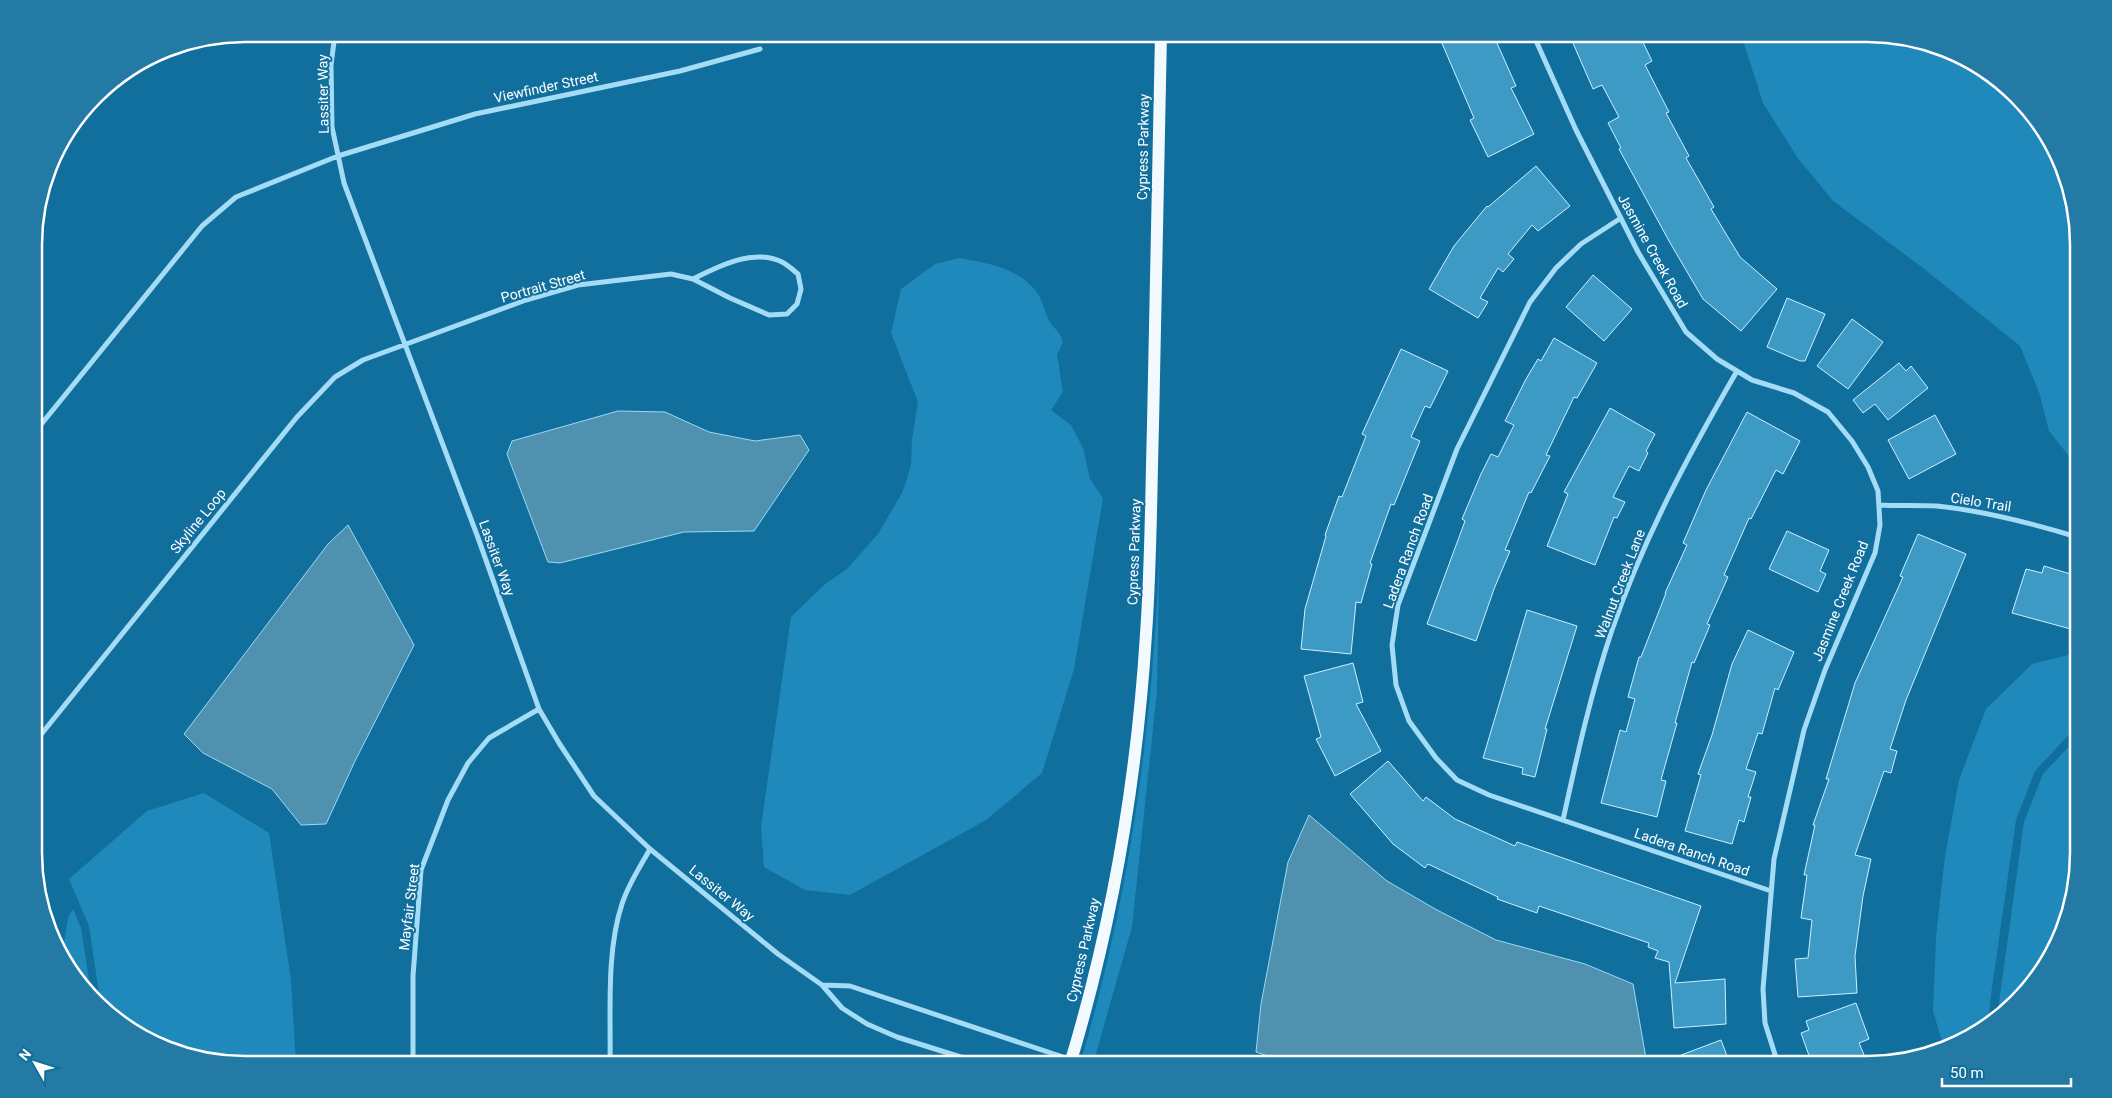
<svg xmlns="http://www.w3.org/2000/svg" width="2112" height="1098" viewBox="0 0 2112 1098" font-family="Roboto,sans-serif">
<rect width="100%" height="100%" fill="#106f9d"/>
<!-- green -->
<path fill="#1e89ba" d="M1741 34H1867L1961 56 2006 86 2042 127 2076 218 2077 461 2072 460 2049 431 2039 392 2020 346 1923 268 1833 201 1797 157 1763 103Z
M959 258C987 263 1020 268 1038 294 1043 302 1045 313 1050 322 1060 336 1068 338 1057 354L1063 392 1051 410 1071 425 1083 448 1090 479 1103 498 1074 669 1042 773 986 820 850 895 805 890 764 867 761 827 791 617 825 584 847 569 878 534 903 491 911 465 912 439 918 402 891 333 901 289 935 264Z
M1160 529 1157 691 1132 927 1093 1064H1080C1132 890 1155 710 1160 529Z
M2076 653 2078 725 2035 771 2016 820 1991 995 1988 1025 1944 1048 1933 1011 1936 937 1945 856 1959 780 1986 709 2032 664Z
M2078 737V853L2056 947 2026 992 1997 1017 2024 822 2043 774Z
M204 793 269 833 291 980 296 1064H245L151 1042 100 1000 89 926 69 879 147 811Z
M73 909 81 928 91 993 77 981 62 956 68 917Z"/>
<!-- water -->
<path fill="#5091b0" stroke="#96dbf8" d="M618 411 665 412 709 432 755 441 800 435 809 450 754 531 684 532 560 563 548 562 507 454 512 441Z
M348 525 414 645 355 761 326 824 301 825 272 789 203 753 184 734 328 544Z
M1309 815 1387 881 1437 910 1496 940 1585 964 1633 984 1647 1064H1292L1256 1052 1261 1004 1288 862Z"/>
<!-- building -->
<path fill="#3d9ac5" stroke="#cdeffe" d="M1438 34H1493L1516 86 1511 88 1534 134 1488 157 1470 120 1474 118Z
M1569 34H1639L1652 61 1645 65 1669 112 1666 113 1689 156 1686 158 1714 207 1711 209 1740 257 1777 289 1741 331 1703 299 1669 241 1619 149 1621 148 1608 123 1619 117 1602 85 1593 89Z
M1536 166 1570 206 1538 231 1532 225 1508 254 1514 259 1503 272 1498 268 1480 298 1488 302 1478 318 1429 289 1454 246 1487 206 1488 207Z
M1593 275 1632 309 1604 341 1566 307Z
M1787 298 1825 314 1805 361H1800L1767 347Z
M1852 319 1883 342 1848 389 1817 366Z
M1554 338 1597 363 1577 398 1574 397 1546 455 1550 456 1531 493 1529 492 1505 550 1510 551 1494 589 1476 641 1427 624 1465 521 1462 519 1481 474 1491 454 1498 457 1514 425 1505 421 1526 379 1538 359 1541 361Z
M1401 349 1448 371 1430 408 1425 406 1411 437 1420 441 1394 505 1391 504 1370 563 1372 564 1361 603 1356 602 1351 654 1301 649 1305 609 1326 536 1325 535 1339 496 1342 497 1366 436 1362 434Z
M1899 363 1906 371 1911 366 1928 388 1888 420 1875 404 1863 413 1853 400Z
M1610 408 1655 434 1646 451 1648 453 1639 471 1629 466 1613 497 1625 502 1617 518 1614 517 1595 565 1547 546 1568 494 1564 492Z
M1747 412 1800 441 1783 474 1776 470 1751 519 1749 518 1724 575 1728 577 1707 624 1710 625 1694 663 1692 662 1675 723H1677L1661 780 1666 781 1657 817 1601 803 1620 730 1626 732 1635 699 1628 697 1639 657H1641L1666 593H1665L1687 545 1683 543 1706 490Z
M1935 415 1956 454 1909 479 1888 440Z
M1787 531 1829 550 1820 571 1826 574 1818 592 1769 569Z
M1918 534 1966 554 1906 700 1890 749 1897 751 1891 773 1884 771 1855 855 1871 859 1863 896 1855 956 1857 993 1798 997 1795 959 1808 958 1812 920 1801 918 1807 875H1804L1815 825H1813L1829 779H1826L1855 683 1903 577 1900 576Z
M2044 566 2077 576 2078 631 2012 613 2026 569 2042 573Z
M1527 610 1577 626 1545 729H1547L1535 777 1522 774 1523 768 1483 758Z
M1748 630 1794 652 1778 690 1775 688 1762 734 1758 733 1746 769 1756 772 1748 797H1751L1744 822 1739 820 1732 844 1685 831 1701 775 1698 774 1712 735 1732 664Z
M1353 663 1363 702 1356 704 1381 751 1335 776 1316 739 1321 737 1304 676Z
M1388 761 1423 801 1426 797 1455 819 1515 846 1517 842 1701 906 1675 983 1725 979 1726 1024 1674 1028 1669 962 1655 958 1658 951 1648 947 1649 943 1539 906 1537 913 1497 899 1498 897 1428 864 1425 868 1393 844 1350 794Z
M1856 1003 1869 1039 1859 1043 1868 1064H1812L1801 1033 1809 1030 1806 1021Z
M1721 1040 1730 1064H1660V1063Z"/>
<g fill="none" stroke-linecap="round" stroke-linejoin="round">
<!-- street -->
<path stroke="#a5dcf5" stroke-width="5" d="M320 34 335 37
M335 34 331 65 332 127 344 183 477 535 539 709 559 743 594 796 650 849 778 954 822 985 842 1008 867 1024 897 1037 983 1064
M1533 34 1576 130 1638 252 1686 332 1717 359 1752 380 1794 393 1828 412 1852 441 1868 467 1878 491 1880 525 1875 553 1825 670 1804 730 1774 859 1763 989 1765 1023 1778 1064
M1621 218 1581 244 1556 268 1530 302 1457 449 1398 605 1392 645 1396 685 1409 721 1436 758 1457 780 1489 795 1771 891
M35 432 202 226 236 197 338 156 475 114 680 71 760 49
M1879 505C1898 506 1918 505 1937 506 1985 511 2031 523 2077 537
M35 742 297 417 335 377 363 360 526 300 578 285 671 274 693 279 730 298 769 315 787 314 797 304 801 289 798 274C793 270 788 265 782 262 754 248 719 266 693 279
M1563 820C1577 756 1591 692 1612 630 1643 539 1689 454 1737 371
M822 985 850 986 1084 1064
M413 1064V976L421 870 448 800 468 763 489 738 539 709
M610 1064C611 1013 606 952 622 904 628 885 640 867 650 849"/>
<!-- primary -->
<path stroke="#f3faff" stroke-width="12" d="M1070 1064C1112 925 1137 779 1146 634 1151 564 1151 494 1153 425 1156 295 1158 164 1161 34"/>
</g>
<g text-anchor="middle" stroke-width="4" stroke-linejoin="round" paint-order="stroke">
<!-- street labels -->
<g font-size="14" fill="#fff" stroke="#106f9d">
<text transform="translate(546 87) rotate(-12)" y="5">Viewfinder Street</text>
<text transform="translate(323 94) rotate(-91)" y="5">Lassiter Way</text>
<text transform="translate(1143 147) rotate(-89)" y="5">Cypress Parkway</text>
<text transform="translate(1653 251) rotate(61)" y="5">Jasmine Creek Road</text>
<text transform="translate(543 286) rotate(-16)" y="5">Portrait Street</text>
<text transform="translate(1981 502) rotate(9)" y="5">Cielo Trail</text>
<text transform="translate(198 521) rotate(-51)" y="5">Skyline Loop</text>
<text transform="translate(1408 551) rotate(-70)" y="5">Ladera Ranch Road</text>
<text transform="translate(1134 552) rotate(-88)" y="5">Cypress Parkway</text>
<text transform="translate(497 558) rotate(70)" y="5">Lassiter Way</text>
<text transform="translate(1620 584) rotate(-69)" y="5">Walnut Creek Lane</text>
<text transform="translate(1840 601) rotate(-68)" y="5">Jasmine Creek Road</text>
<text transform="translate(1692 852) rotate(19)" y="5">Ladera Ranch Road</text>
<text transform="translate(722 893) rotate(39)" y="5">Lassiter Way</text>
<text transform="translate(409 907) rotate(-83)" y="5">Mayfair Street</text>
<text transform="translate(1083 950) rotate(-77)" y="5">Cypress Parkway</text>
</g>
</g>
<!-- crop -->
<path d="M0 0H2112V1098H0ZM245 42H1867A203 203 0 0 1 2070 245V853A203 203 0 0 1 1867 1056H245A203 203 0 0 1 42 853V245A203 203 0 0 1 245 42Z" fill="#237ba5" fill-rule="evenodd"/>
<path fill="none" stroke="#fff" stroke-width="2.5" d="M245 42H1867A203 203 0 0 1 2070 245V853A203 203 0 0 1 1867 1056H245A203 203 0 0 1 42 853V245A203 203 0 0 1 245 42Z"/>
<!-- north arrow -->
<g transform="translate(35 1063) rotate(309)" stroke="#106f9d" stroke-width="4" paint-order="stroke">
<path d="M0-4L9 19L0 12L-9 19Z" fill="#ffffff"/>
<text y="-8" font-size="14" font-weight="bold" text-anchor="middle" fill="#ffffff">N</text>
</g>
<!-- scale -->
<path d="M1942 1078v8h129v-8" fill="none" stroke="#ffffff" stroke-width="2.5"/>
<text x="1950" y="1078" font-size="15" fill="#ffffff" stroke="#106f9d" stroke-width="4" paint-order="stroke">50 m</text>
</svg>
